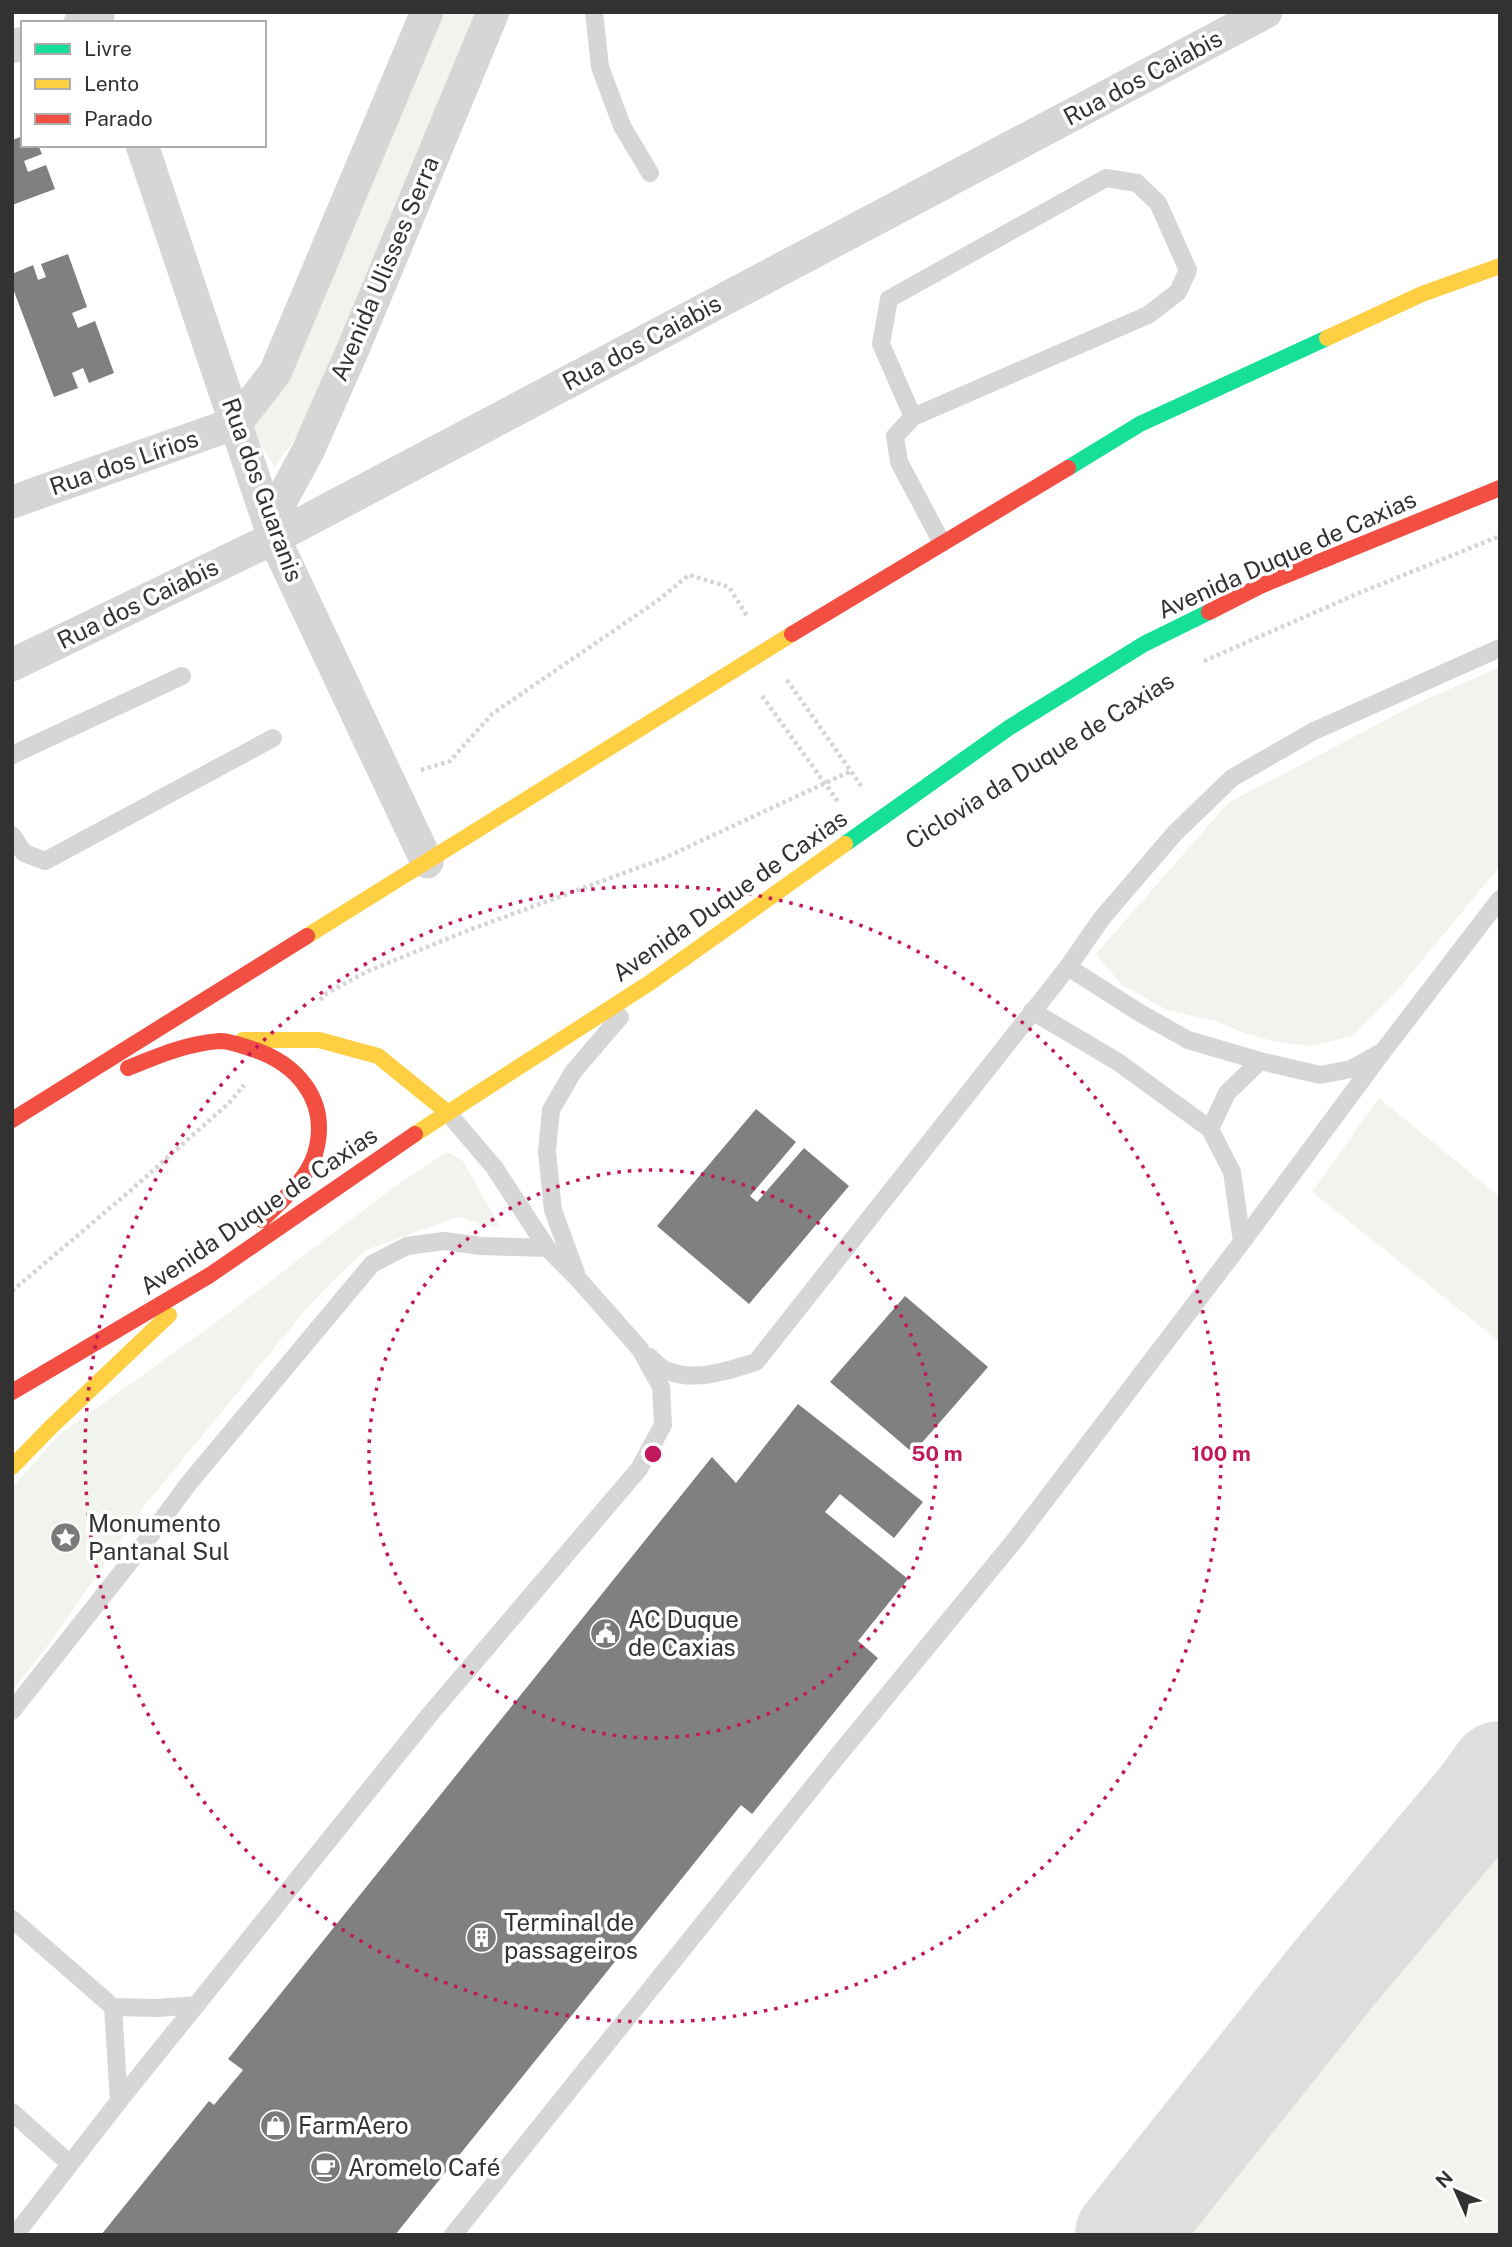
<svg xmlns="http://www.w3.org/2000/svg" width="1512" height="2247" viewBox="0 0 1512 2247" font-family="'Public Sans',sans-serif">
<rect width="100%" height="100%" fill="#fff"/>
<!-- green -->
<path fill="#f1f4ed" d="M435 12H475L341 342 298 435 274 467 251 428Z
M1500 667V866L1400 987 1353 1036 1311 1046 1277 1042 1247 1034 1215 1021 1167 1010 1122 985 1096 954 1228 803 1420 702Z
M1379 1098 1500 1197V1342L1312 1192Z
M447 1152 463 1161 501 1229 458 1217 366 1250 339 1275 308 1307 145 1505 52 1640 12 1691V1489L16 1483 59 1435 211 1326 397 1185Z
M1500 1850V2235H1189Z"/>
<g fill="none" stroke-linecap="round" stroke-linejoin="round">
<!-- taxiway -->
<path stroke="#dedede" stroke-width="102" d="M1126 2235 1337 1970 1482 1797 1500 1772"/>
</g>
<!-- building -->
<path fill="#808080" d="M23 136V145H38L42 154 24 161 28 172 46 165 55 189 12 205V140Z
M68 254 87 307 72 313 78 328 95 321 114 373 89 383 83 368 72 373 78 388 54 397 12 286V274L33 265 38 280 46 277 41 264Z
M756 1109 796 1142 750 1196 757 1202 804 1148 849 1186 749 1304 657 1226Z
M905 1296 988 1367 913 1453 830 1382Z
M798 1404 923 1502 894 1538 840 1494 825 1512 908 1579 858 1641 878 1658 752 1814 741 1805 395 2235H101L209 2101 214 2105 243 2070 228 2059 712 1457 736 1483Z"/>
<g fill="none" stroke-linecap="round" stroke-linejoin="round">
<!-- path -->
<path stroke="#d5d5d5" stroke-width="4.5" stroke-dasharray="3.5 3.5" stroke-linecap="butt" d="M1204 661 1359 593 1500 536
M787 680 862 787
M762 696 839 803
M421 770 450 761 492 714 657 601 689 575 729 587 747 616
M320 1000 327 993 368 971 469 930 662 859 851 771
M12 1291 130 1191 230 1102 244 1085"/>
<!-- lane -->
<path stroke="#d6d6d6" stroke-width="18" d="M594 12 600 67 622 126 650 173
M913 417 881 344 889 299 1106 178 1137 183 1158 203 1188 270 1178 292 1148 315 913 417 895 436 899 462 942 543
M12 755 182 676
M12 835 24 853 45 861 273 738
M1068 967 1140 1013 1188 1040 1260 1061 1320 1075 1351 1069 1378 1054
M1032 1011 1118 1062 1210 1129 1232 1172 1242 1242
M1210 1129 1227 1093 1260 1061
M576 1273 553 1210 547 1151 551 1110 573 1072 620 1017
M650 1357C655 1362 661 1369 668 1371 696 1382 727 1371 756 1362L1068 967 1102 918 1175 833 1232 778 1314 731 1500 648
M12 1711 144 1544 189 1483 372 1264 407 1246 444 1241 481 1246 547 1248
M12 1919 113 2007 157 2008 197 2005
M113 2007 119 2101
M12 2112 70 2164
M15 2235 119 2101 431 1713 639 1469 663 1425 661 1387 640 1349 579 1280 547 1248 494 1167 447 1112
M453 2235 840 1753 1015 1540 1242 1242 1384 1050 1500 899"/>
<!-- street -->
<path stroke="#d6d6d6" stroke-width="33" d="M80 23 98 16
M12 47 23 43
M142 145 274 538 427 862
M236 423 275 373 427 12
M12 502 236 423
M269 523 308 451 353 349 493 12
M12 665 274 538 1266 12"/>
<!-- fast -->
<path stroke="#16e098" stroke-width="16" d="M1068 468 1140 424 1327 338
M845 844 1010 727 1144 644 1209 612"/>
<!-- slow -->
<path stroke="#ffcf43" stroke-width="16" d="M1327 338 1422 294 1500 266
M307 936 792 634
M243 1040H319L378 1056 447 1112
M415 1134 651 982 845 844
M12 1467 50 1428 169 1315"/>
<!-- jam -->
<path stroke="#f24e42" stroke-width="16" d="M1209 612 1260 586 1500 488
M792 634 1068 468
M128 1068C157 1056 188 1043 220 1041 229 1041 237 1044 246 1047 296 1061 331 1100 315 1154 307 1180 281 1201 262 1220
M12 1120 307 936
M12 1392 210 1275 415 1134"/>
</g>
<!-- distance rings -->
<g fill="none" stroke="#c2185b" stroke-width="3.5" stroke-dasharray="3.5 7">
<circle cx="653" cy="1454" r="284"/>
<circle cx="653" cy="1454" r="568"/>
</g>
<!-- icons -->
<defs>
<symbol id="sight-disc" viewBox="-11 -11 22 22"><circle r="9.5" fill="#7a7a7a" stroke="#fff"/><path d="M0-6L1.8-2.2L6-1.7L2.9 1.2L3.7 5.4L0 3.3L-3.7 5.4L-2.9 1.2L-6-1.7L-1.8-2.2Z" fill="#fff"/></symbol>
<symbol id="civic-disc" viewBox="-11 -11 22 22"><circle r="9.5" fill="#7a7a7a" stroke="#fff"/><path d="M-.6-6.5H3V-4.5H.6V-3L4-1V1h2V6H-6V1h2V-1L-.6-3ZM-1.2 2.5V6h2.4V2.5Z" fill="#fff"/></symbol>
<symbol id="building-disc" viewBox="-11 -11 22 22"><circle r="9.5" fill="#7a7a7a" stroke="#fff"/><path d="M-4-6H4V6H1V3H-1V6H-4ZM-2.5-4.3h1.7v1.8h-1.7ZM.8-4.3h1.7v1.8H.8ZM-2.5-1h1.7V.8h-1.7ZM.8-1h1.7V.8H.8Z" fill="#fff"/></symbol>
<symbol id="shop-disc" viewBox="-11 -11 22 22"><circle r="9.5" fill="#7a7a7a" stroke="#fff"/><path d="M-5-2.5h2.3a2.7 3.5 0 0 1 5.4 0H5L5.5 6h-11ZM-1.5-2.5h3a1.5 2.3 0 0 0-3 0Z" fill="#fff"/></symbol>
<symbol id="cafe-disc" viewBox="-11 -11 22 22"><circle r="9.5" fill="#7a7a7a" stroke="#fff"/><path d="M-5.5-4.5H6V0H3Q3 3.5 0 3.5H-2.5Q-5.5 3.5-5.5 0ZM3-3.2v2h1.7v-2ZM-6 4.5H4V6H-6Z" fill="#fff"/></symbol>
</defs>
<g fill-rule="evenodd">
<use href="#sight-disc" x="48" y="1520" width="35" height="35"/>
<use href="#civic-disc" x="588" y="1616" width="35" height="35"/>
<use href="#building-disc" x="464" y="1920" width="35" height="35"/>
<use href="#shop-disc" x="258" y="2108" width="35" height="35"/>
<use href="#cafe-disc" x="308" y="2150" width="35" height="35"/>
</g>
<g text-anchor="middle" stroke-width="7" stroke-linejoin="round" paint-order="stroke">
<!-- street labels -->
<g font-size="24" fill="#323232" stroke="#fff">
<text transform="translate(1143 78) rotate(-28)" y="8">Rua dos Caiabis</text>
<text transform="translate(385 269) rotate(-67)" y="8">Avenida Ulisses Serra</text>
<text transform="translate(642 343) rotate(-28)" y="8">Rua dos Caiabis</text>
<text transform="translate(124 463) rotate(-19)" y="8">Rua dos Lírios</text>
<text transform="translate(262 490) rotate(70)" y="8">Rua dos Guaranis</text>
<text transform="translate(1287 555) rotate(-24)" y="8">Avenida Duque de Caxias</text>
<text transform="translate(138 604) rotate(-26)" y="8">Rua dos Caiabis</text>
<text transform="translate(1040 761) rotate(-32)" y="8">Ciclovia da Duque de Caxias</text>
<text transform="translate(730 896) rotate(-35)" y="8">Avenida Duque de Caxias</text>
<text transform="translate(259 1211) rotate(-34)" y="8">Avenida Duque de Caxias</text>
</g>
<!-- poi labels -->
<g font-size="24" fill="#323232" stroke="#fff" text-anchor="start">
<text x="88" y="1532">Monumento<tspan x="88" dy="28">Pantanal Sul</tspan></text>
<text x="628" y="1628">AC Duque<tspan x="628" dy="28">de Caxias</tspan></text>
<text x="504" y="1931">Terminal de<tspan x="504" dy="28">passageiros</tspan></text>
<text x="298" y="2134">FarmAero</text>
<text x="348" y="2176">Aromelo Café</text>
</g>
</g>
<circle cx="653" cy="1454" r="10" fill="#c2185b" stroke="#fff" stroke-width="3.5"/>
<g font-size="21" text-anchor="middle" font-weight="bold" fill="#c2185b" stroke="#fff" stroke-width="7" stroke-linejoin="round" paint-order="stroke">
<text x="937" y="1461">50 m</text>
<text x="1221" y="1461">100 m</text>
</g>
<!-- border -->
<rect width="1512" height="2247" fill="none" stroke="#323232" stroke-width="28"/>
<!-- legend -->
<rect x="21" y="21" width="245" height="126" fill="#ffffff" stroke="#adadad" stroke-width="2"/>
<rect x="35" y="44" width="35" height="10" fill="#16e098" stroke="#adadad" stroke-width="2"/>
<text x="84" y="56" font-size="21" fill="#323232">Livre</text>
<rect x="35" y="79" width="35" height="10" fill="#ffcf43" stroke="#adadad" stroke-width="2"/>
<text x="84" y="91" font-size="21" fill="#323232">Lento</text>
<rect x="35" y="114" width="35" height="10" fill="#f24e42" stroke="#adadad" stroke-width="2"/>
<text x="84" y="126" font-size="21" fill="#323232">Parado</text>
<!-- north arrow -->
<g transform="translate(1456 2191) rotate(315)" stroke="#ffffff" stroke-width="5" paint-order="stroke">
<path d="M0-5L12 26L0 18L-12 26Z" fill="#323232"/>
<text y="-10" font-size="19" font-weight="bold" text-anchor="middle" fill="#323232">N</text>
</g>
</svg>
